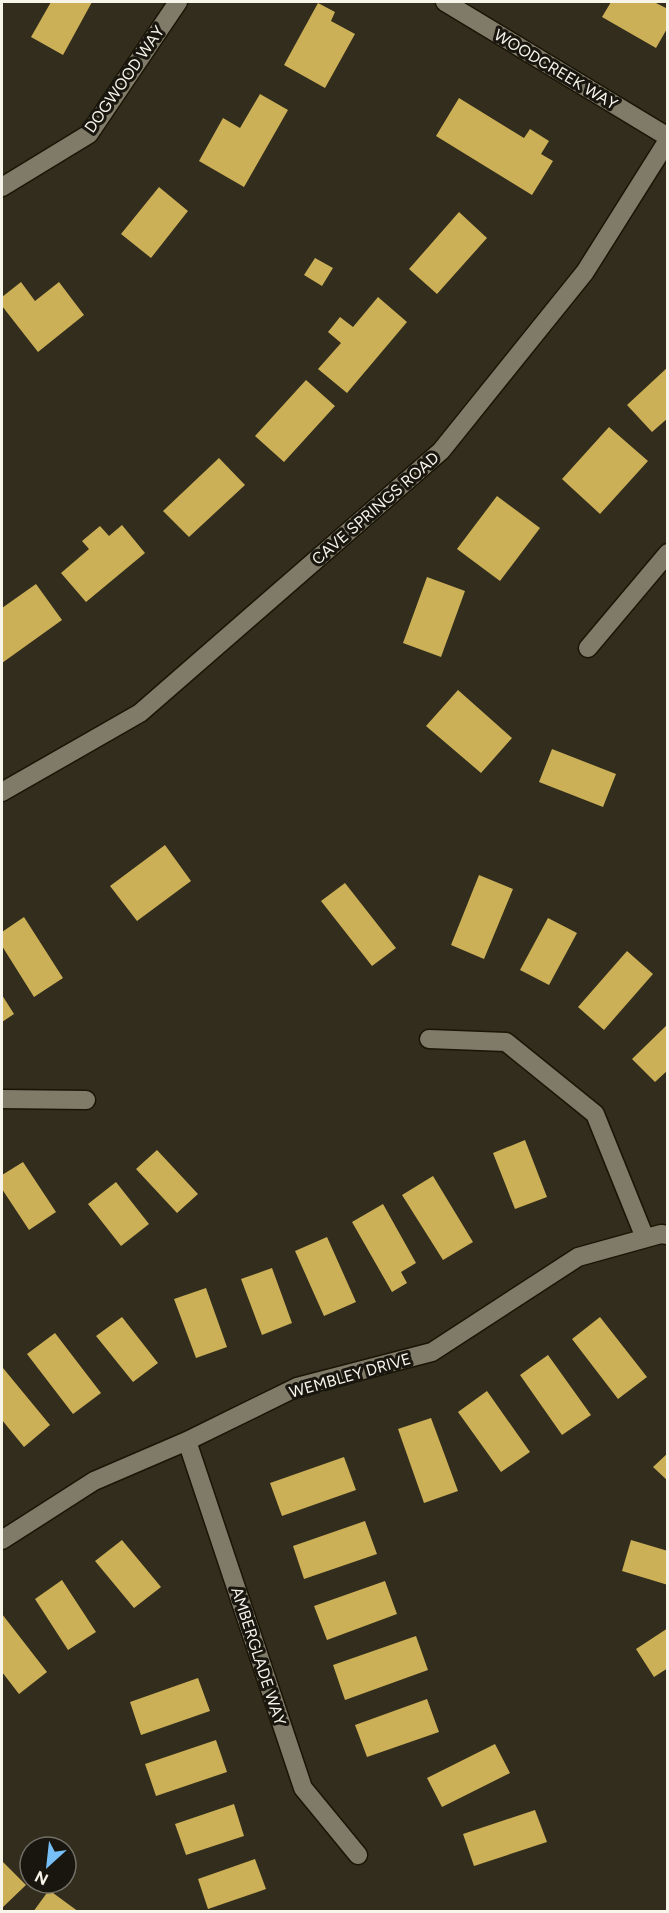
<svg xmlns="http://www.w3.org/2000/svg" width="669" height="1913" viewBox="0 0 669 1913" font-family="Figtree,sans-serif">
<rect width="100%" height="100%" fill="#322d1d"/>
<!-- building -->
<path fill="#ccb057" d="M51 2H92L63 55 31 37Z
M611 2H654L668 9V27L656 48 602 17Z
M318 3 335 12 331 21 355 34 325 88 284 65Z
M260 94 288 110 244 187 199 161 223 118 240 128Z
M459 98 524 138 530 129 549 141 541 154 553 161 532 195 436 136Z
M159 187 188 211 151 258 121 234Z
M459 212 487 238 437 294 409 269Z
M315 258 333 268 322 286 304 275Z
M21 282 35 301 59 282 84 315 38 352 2 306V297Z
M378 297 407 322 347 393 318 369 341 343 328 332 340 317 353 327Z
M668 367V418L652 432 627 405Z
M306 380 335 406 284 462 255 436Z
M609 427 648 461 600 514 562 479Z
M219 458 245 485 189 537 163 511Z
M497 496 540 528 500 581 457 549Z
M122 525 145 553 86 602 61 573 89 549 82 541 100 526 109 536Z
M427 577 465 591 441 657 403 643Z
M36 584 62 620 2 663V608Z
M458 690 512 738 481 773 426 726Z
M552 749 616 774 603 807 539 782Z
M165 845 191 881 137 921 110 886Z
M479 875 513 889 484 959 451 945Z
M345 883 396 948 372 966 321 901Z
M24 917 63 978 34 997 2 946V932Z
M548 918 577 933 549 985 520 970Z
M627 951 653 974 604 1030 578 1007Z
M2 995 14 1014 2 1022Z
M668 1024V1070L655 1082 632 1059Z
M525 1140 547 1197 515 1209 493 1153Z
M157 1150 198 1194 177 1213 136 1169Z
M23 1162 56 1212 29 1230 2 1189V1175Z
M433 1176 473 1242 443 1260 402 1195Z
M116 1182 149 1224 121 1246 88 1204Z
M383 1204 416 1263 401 1272 407 1283 392 1292 352 1222Z
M327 1237 356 1302 324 1316 295 1251Z
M272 1268 292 1323 262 1335 241 1279Z
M206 1288 227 1347 196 1358 174 1299Z
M122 1317 158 1363 133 1382 96 1336Z
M600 1317 647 1377 618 1399 572 1339Z
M55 1333 101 1393 73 1414 27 1354Z
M548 1355 591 1415 562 1435 520 1375Z
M3 1368 50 1425 24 1447 2 1420Z
M487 1391 530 1452 501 1472 458 1412Z
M431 1418 458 1491 424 1503 398 1429Z
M668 1453V1481L653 1467Z
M344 1457 356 1490 282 1516 270 1483Z
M365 1521 377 1554 304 1579 293 1546Z
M122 1540 161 1587 134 1608 95 1561Z
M631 1540 668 1551V1585L622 1571Z
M62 1580 96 1632 68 1650 35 1599Z
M385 1581 397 1614 327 1640 314 1606Z
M2 1614 47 1672 19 1694 2 1672Z
M668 1628V1668L654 1677 636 1649Z
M416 1636 428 1670 345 1700 333 1665Z
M198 1678 210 1711 141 1735 130 1702Z
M427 1699 439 1732 367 1757 355 1725Z
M216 1740 227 1772 156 1796 145 1764Z
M495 1744 510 1773 442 1807 427 1778Z
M234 1804 244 1836 186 1855 175 1824Z
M535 1810 547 1842 474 1866 463 1834Z
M255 1859 266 1889 208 1909 198 1879Z
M3 1862 26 1885 2 1908V1863Z
M49 1890 79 1912H33Z"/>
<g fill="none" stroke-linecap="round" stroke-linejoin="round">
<defs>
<path id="minor" d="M445 2 668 137
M2 187 89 134 178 2
M588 648 668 553
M429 1039 506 1042 595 1114 645 1238
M2 1099 86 1100
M187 1441 303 1788 358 1855
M2 1540 94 1481 187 1441 297 1387 432 1352 578 1257 661 1234 668 1235"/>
<path id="tertiary" d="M2 792 140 713 441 451 585 272 668 140"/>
</defs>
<!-- minor casing -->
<use href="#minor" stroke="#1a1506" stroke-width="21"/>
<!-- tertiary casing -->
<use href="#tertiary" stroke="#1a1506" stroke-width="21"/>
<!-- minor -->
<use href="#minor" stroke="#807a68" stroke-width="18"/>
<!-- tertiary -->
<use href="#tertiary" stroke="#807a68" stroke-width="18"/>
</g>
<g text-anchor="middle" stroke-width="6" stroke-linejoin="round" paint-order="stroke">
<!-- street labels -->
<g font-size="16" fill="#f7f4ea" stroke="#18160e">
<text transform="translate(556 69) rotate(31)" y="6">WOODCREEK WAY</text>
<text transform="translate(124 79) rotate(-55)" y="6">DOGWOOD WAY</text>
<text transform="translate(375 508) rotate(-41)" y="6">CAVE SPRINGS ROAD</text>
<text transform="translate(350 1375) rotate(-16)" y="6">WEMBLEY DRIVE</text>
<text transform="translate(259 1656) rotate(72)" y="6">AMBERGLADE WAY</text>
</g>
</g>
<!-- border -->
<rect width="669" height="1913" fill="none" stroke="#f7f4ea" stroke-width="6"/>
<!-- north arrow -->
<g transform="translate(48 1865) rotate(207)"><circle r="28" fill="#18160e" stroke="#716f66" stroke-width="1.5"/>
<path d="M0-4.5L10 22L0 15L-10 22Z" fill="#76c0f7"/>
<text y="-9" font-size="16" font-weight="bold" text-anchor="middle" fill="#f7f4ea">N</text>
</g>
</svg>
